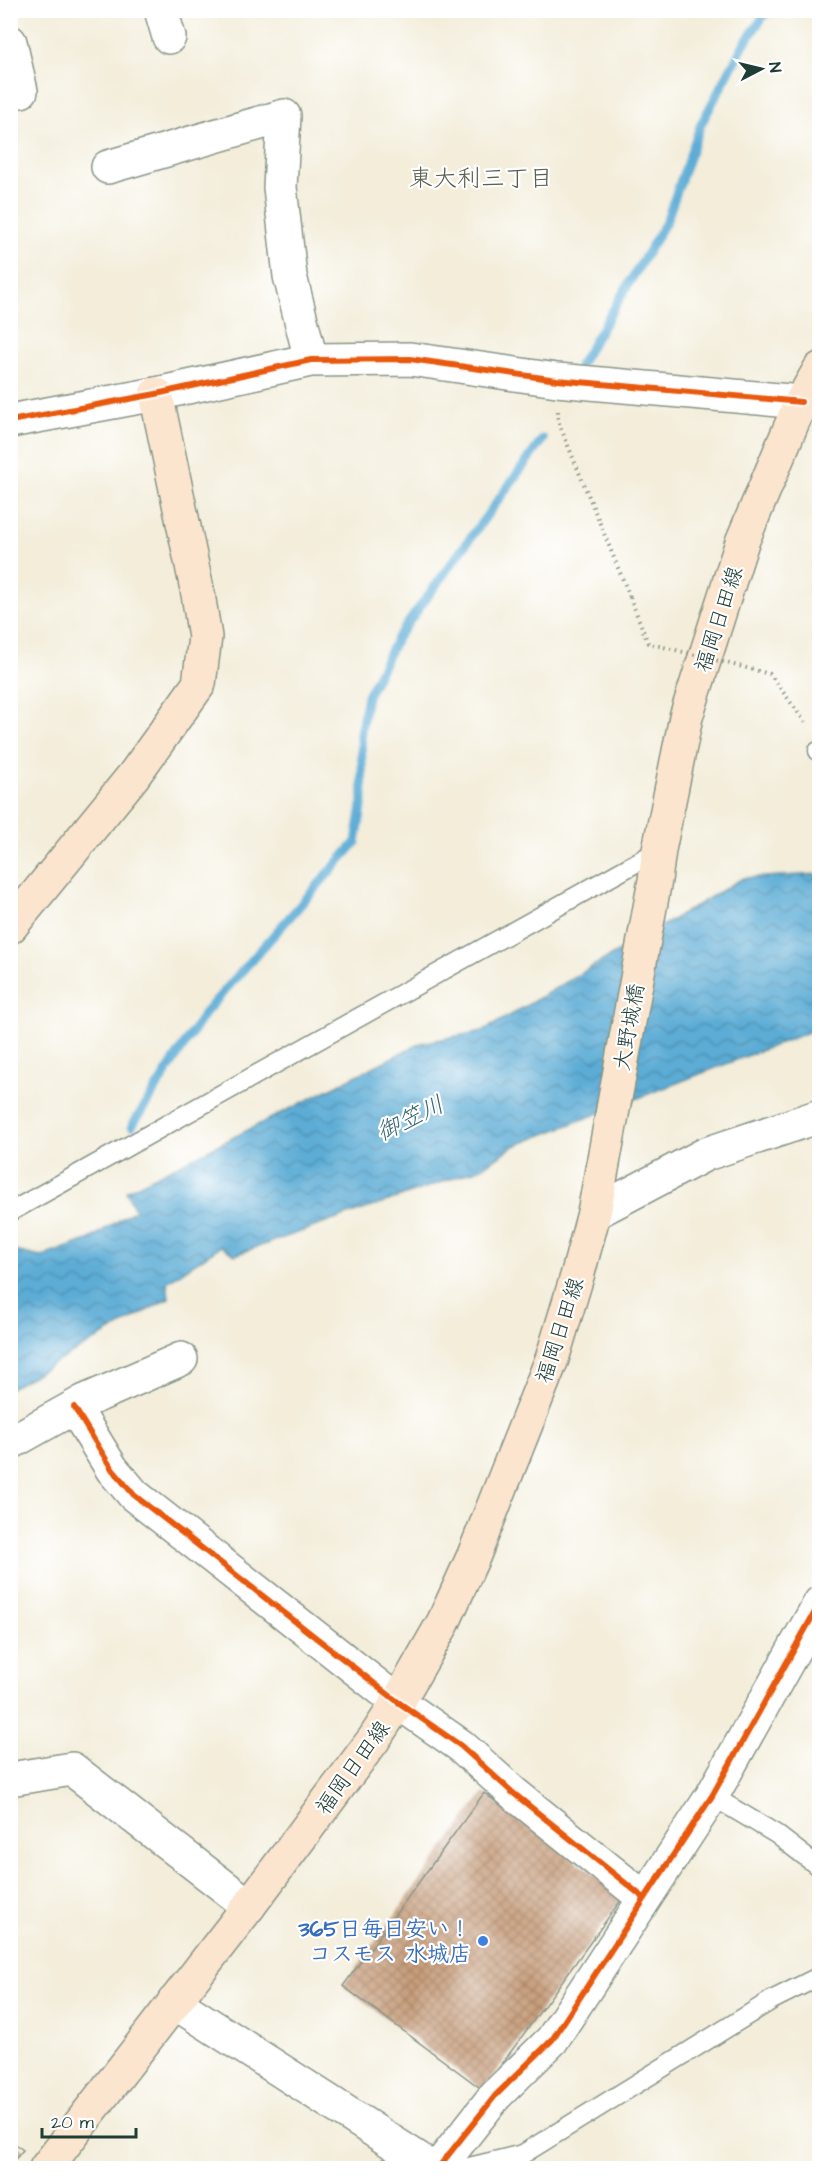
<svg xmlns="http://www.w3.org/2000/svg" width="830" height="2179" viewBox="0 0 830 2179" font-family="'Architects Daughter','Klee One',sans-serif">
<defs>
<pattern id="water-waves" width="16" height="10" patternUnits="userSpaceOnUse" patternTransform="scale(1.5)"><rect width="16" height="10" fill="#5bacd5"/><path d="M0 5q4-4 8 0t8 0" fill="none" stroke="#4b8dae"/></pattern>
<pattern id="building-cross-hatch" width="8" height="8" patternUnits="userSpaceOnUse" patternTransform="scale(1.5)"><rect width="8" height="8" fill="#c99f7d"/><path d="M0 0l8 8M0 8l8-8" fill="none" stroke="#a38367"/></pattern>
</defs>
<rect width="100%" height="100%" fill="#fff"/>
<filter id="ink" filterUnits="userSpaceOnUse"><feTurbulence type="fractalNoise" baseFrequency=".0167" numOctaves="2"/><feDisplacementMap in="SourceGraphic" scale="12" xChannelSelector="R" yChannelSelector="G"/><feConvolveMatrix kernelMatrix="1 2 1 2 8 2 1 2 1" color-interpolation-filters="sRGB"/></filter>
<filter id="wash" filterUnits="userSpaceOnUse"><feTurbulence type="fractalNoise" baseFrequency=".008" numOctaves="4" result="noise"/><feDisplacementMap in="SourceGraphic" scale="24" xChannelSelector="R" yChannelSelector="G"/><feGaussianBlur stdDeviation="1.35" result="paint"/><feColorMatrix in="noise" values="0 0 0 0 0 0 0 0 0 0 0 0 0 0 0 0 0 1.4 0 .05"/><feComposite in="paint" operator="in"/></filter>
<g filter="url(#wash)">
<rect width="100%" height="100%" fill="#f3edda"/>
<!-- water -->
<path fill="url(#water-waves)" stroke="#3d7484" stroke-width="1.5" d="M819 874V1028L514 1146 479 1169 235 1255 221 1246 167 1282 169 1298 11 1388 10 1253 15 1251 41 1257 90 1239 135 1210 126 1191 421 1043 483 1031 743 878Z"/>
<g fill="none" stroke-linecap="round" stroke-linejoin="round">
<!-- stream -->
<path stroke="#5bacd5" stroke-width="9" d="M579 366 666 222 701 124 744 44 768 10
M132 1126 204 1014 356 842 363 800 361 730 367 696 397 638 543 439"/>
</g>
<g id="blocks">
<!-- building -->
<path fill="url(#building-cross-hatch)" d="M484 1793 624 1896 483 2090 343 1986Z
M10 2140 23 2150 10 2165Z"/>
</g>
</g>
<g filter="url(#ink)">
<use href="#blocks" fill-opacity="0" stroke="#899587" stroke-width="1.5"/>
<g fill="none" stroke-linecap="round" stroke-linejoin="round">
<defs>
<path id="lane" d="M818 751H820
M10 1212 659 850
M712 1796 776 1834 820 1868
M465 2168 523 2154 772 2000 820 1976"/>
<path id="street" d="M161 10 169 37
M10 42 21 91
M108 167 284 116 280 187 290 276 311 360
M10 421 156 394 311 360 410 359 557 380 801 402
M594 1213 706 1154 820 1116
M74 1407 112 1469 134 1495 398 1702 461 1746 512 1792 644 1898
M10 1443 85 1401 181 1359
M10 1779 72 1769 249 1906
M174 2002 420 2160 425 2168
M438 2168 495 2096 552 2040 712 1796 820 1603"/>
<path id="secondary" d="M10 927 134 775 199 684 205 637 198 594 156 394
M46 2168 249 1906 374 1739 398 1702 443 1623 474 1555 552 1359 578 1273 594 1213 655 880 659 850 686 717 742 542 801 402 820 369"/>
</defs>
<!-- lane casing -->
<use href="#lane" stroke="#899587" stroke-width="21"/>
<!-- street casing -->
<use href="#street" stroke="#899587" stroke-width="36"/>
<!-- secondary casing -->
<use href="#secondary" stroke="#899587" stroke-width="36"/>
<!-- path -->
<path stroke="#899587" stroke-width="4" stroke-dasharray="1.5 4.5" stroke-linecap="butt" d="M558 411V421L630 597"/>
<!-- lane -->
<use href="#lane" stroke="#fff" stroke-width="18"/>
<!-- street -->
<use href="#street" stroke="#fff" stroke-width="33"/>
<!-- secondary -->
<use href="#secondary" stroke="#fbe5cf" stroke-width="33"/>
<!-- path-bridge -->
<path stroke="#899587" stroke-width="4" stroke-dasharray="1.5 4.5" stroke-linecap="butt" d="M630 597 648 643 770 674 805 722"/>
<defs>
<path id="cycleway" d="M10 421 156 394 311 360 410 359 557 380 801 402
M74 1407 112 1469 134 1495 398 1702 461 1746 512 1792 644 1898
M438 2168 495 2096 552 2040 712 1796 820 1603"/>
</defs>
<!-- cycleway casing -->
<use href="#cycleway" stroke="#fff" stroke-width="10"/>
<!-- cycleway -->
<use href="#cycleway" stroke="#e8590c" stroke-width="6"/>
</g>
</g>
<!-- markers -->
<circle fill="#3f7fe0" stroke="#fff" stroke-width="2" cx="483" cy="1941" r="6"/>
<g text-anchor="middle" stroke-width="4.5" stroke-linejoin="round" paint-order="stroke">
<!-- street labels -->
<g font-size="22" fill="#1f3d34" stroke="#fff">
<text transform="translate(718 619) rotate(-72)" y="8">福岡日田線</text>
<text transform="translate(628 1027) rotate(-80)" y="8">大野城橋</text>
<text transform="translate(559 1330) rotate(-72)" y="8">福岡日田線</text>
<text transform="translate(352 1767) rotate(-54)" y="8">福岡日田線</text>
</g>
<!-- shop labels -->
<g font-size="22" font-weight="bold" fill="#366cbe" stroke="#fff" text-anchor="end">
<text x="471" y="1936">365日毎日安い！<tspan x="471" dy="25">コスモス 水城店</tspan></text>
</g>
<!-- neighbourhood labels -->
<g font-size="24" fill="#5a5f4e" stroke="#fff">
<text x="481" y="186">東大利三丁目</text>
</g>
<!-- water labels -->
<g font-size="24" font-style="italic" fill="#34646c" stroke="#fff">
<text transform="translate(410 1118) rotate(-26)" y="8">御笠川</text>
</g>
</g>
<!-- margin -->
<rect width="830" height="2179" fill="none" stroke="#fff" stroke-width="36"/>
<!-- north arrow -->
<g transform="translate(761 69) rotate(83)" stroke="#ffffff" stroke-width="4.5" paint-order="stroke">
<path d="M0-4.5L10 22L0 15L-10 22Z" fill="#1f3d34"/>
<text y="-9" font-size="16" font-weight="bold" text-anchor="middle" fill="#1f3d34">N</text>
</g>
<!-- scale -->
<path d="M42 2128v9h94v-9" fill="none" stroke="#1f3d34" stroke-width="3"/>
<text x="51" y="2128" font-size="18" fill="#1f3d34" stroke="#ffffff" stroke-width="4.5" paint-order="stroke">20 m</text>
</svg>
